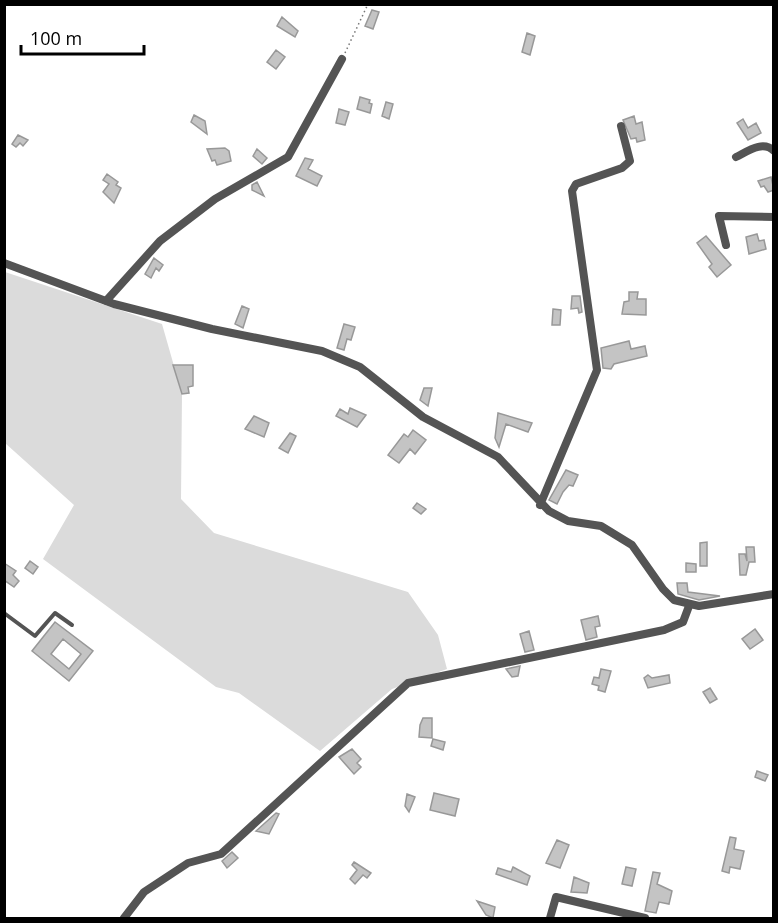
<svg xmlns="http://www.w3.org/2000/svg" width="778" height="923" viewBox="0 0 778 923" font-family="'Open Sans',sans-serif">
<rect width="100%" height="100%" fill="#fff"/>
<!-- green -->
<path fill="#dbdbdb" d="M5 272 162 324 182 394 181 499 214 533 408 592 438 635 447 669 392 689 320 751 239 693 216 687 43 559 74 505 5 443Z"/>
<!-- building -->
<path fill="#c4c4c4" stroke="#989898" stroke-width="1.5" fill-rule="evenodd" d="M372 10 379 12 373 29 365 26Z
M282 17 298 31 295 37 277 26Z
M527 33 535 36 530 55 522 52Z
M276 50 285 57 276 69 267 62Z
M360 97 370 100 369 103 372 104 370 113 357 109Z
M386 102 393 104 389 119 382 116Z
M339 109 349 112 345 125 336 123Z
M194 115 205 121 207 134 191 122Z
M634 116 636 124 642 122 645 140 637 142 636 138 631 139 623 120Z
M743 119 748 128 756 123 761 133 748 140 737 123Z
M18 135 28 140 23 146 20 143 16 147 12 144Z
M225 148 229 151 231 161 217 165 215 160 212 161 207 149Z
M257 149 267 158 262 164 253 156Z
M305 158 313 160 308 169 322 176 317 186 296 176Z
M107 174 118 182 116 185 121 188 114 203 103 192 109 184 103 180Z
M771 177 774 190 768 192 764 186 761 187 758 181Z
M257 182 264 196 252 190V185Z
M757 234 759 241 764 240 766 249 749 254 746 237Z
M706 236 731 265 717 277 709 267 712 264 697 243Z
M154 258 163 265 159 271 156 268 151 278 145 274Z
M629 292H638L637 299H646V315L622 314 624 302 629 301Z
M572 296H580L582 312 579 313 578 308 571 309Z
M242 306 249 309 243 328 235 324Z
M553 309 561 310 560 325H552Z
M344 324 355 327 351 340 347 339 344 350 337 348Z
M629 341 631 349 645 346 647 356 614 364 611 369 603 368 601 348Z
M173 365H193V386L188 387 189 393 182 394Z
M424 388H432L428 406 420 400Z
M350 408 366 415 357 427 336 416 340 409 348 414Z
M498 413 532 423 528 432 506 424 499 447 495 438Z
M254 416 269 423 264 437 245 429Z
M413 430 426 440 415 454 410 449 399 463 388 455 404 434 408 437Z
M290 433 296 436 288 453 279 448Z
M566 470 578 475 573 486 569 485 563 492 557 504 549 500Z
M417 503 426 509 421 514 413 508Z
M707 542V566H700V543Z
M746 547H754L755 562H749L746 575H740L739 554H745L747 561Z
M30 561 38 567 33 574 25 568Z
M4 563 16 571 13 575 19 581 14 587 4 580Z
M686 563 696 564V572H686Z
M677 583H687L688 592 720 596 699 600 678 594Z
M598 616 600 626 595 627 597 637 586 640 581 620Z
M55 622 93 651 69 681 32 651ZM63 639 81 654 69 669 51 654Z
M755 629 763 640 750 649 742 639Z
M529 631 534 650 525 652 520 634Z
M520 666 518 676 512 677 506 669Z
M601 669 611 671 605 692 598 690 599 686 592 684 594 677 599 678Z
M648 675 652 678 669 675 670 683 648 688 644 678Z
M710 688 717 699 710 703 703 692Z
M423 718H432V738L419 737 420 725Z
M433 739 445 742 443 750 431 746Z
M352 749 361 759 357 763 361 767 354 774 339 757Z
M757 771 768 775 765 781 755 777Z
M434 793 459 799 455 816 430 810Z
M407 794 415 797 409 812 405 806Z
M276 813 279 814 269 834 256 831Z
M730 837 736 838 734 849 744 851 740 869 730 867 729 873 722 871Z
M557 840 569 845 560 868 546 863Z
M232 852 238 858 227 868 222 861Z
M354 862 371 873 367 878 363 875 355 884 350 879 357 870 352 865Z
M513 867 530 876 527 885 496 874 498 868 511 872Z
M626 867 636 869 632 886 622 884Z
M653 872 660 873 657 884 672 891 669 904 659 902 656 913 645 911Z
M574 877 589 883 587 893 571 892Z
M477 901 495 907 493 918 486 915Z"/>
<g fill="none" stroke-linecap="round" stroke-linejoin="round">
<!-- path -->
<path stroke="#767676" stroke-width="1.5" stroke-dasharray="1.5 3" stroke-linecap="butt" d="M345 53 368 4"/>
<!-- service -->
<path stroke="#545454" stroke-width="4" d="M4 613 35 636 55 613 72 625"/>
<!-- minor -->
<path stroke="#545454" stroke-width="8" d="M736 157C748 151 763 140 774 151
M726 245 719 216 774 217
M4 263 114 304 212 329 322 351 360 367 423 417 498 457 549 511 568 521 601 526 632 545 663 589 674 600 699 606 774 594
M106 301 160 241 215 199 288 157 342 59
M540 505 597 370 572 191 576 184 622 168 630 161 621 126
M124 918 144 892 188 863 221 854 408 683 664 630 683 622 689 606
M550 918 556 897 645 918"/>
</g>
<!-- border -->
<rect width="778" height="923" fill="none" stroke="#000000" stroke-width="12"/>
<!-- scale -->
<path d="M21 45v9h123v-9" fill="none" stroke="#000000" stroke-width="3"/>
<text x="30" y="45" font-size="18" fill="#000000" stroke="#ffffff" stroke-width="4.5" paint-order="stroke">100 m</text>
</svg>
